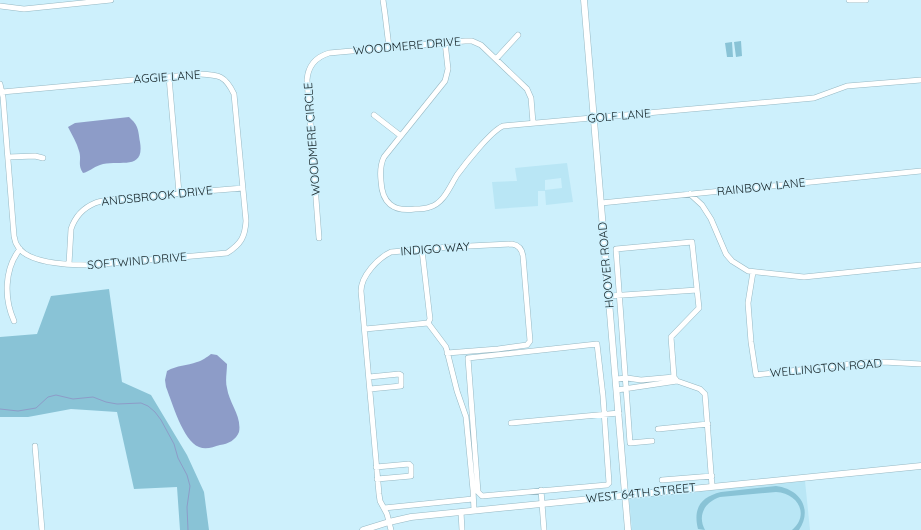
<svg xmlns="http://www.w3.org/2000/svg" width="921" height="530" viewBox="0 0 921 530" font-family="Quicksand,sans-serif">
<rect width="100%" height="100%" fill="#cdf0fc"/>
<!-- built -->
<path fill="#b9e6f5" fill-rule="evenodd" d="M567 163 573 202 546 205 545 191H538V206L495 209 492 182 517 181 515 168ZM561 178 562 188 545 190V180Z
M805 481 810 530H632L629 498Z"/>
<!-- green -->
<path fill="#89c3d6" d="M741 41 742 56 736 57 734 42Z
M732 42 733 57H727L725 43Z
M109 289 122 382 151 395 187 455 204 492 209 530H180L177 487 134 489 117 412 71 409 28 417H0V337L37 334 51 296Z
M776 486C800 489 813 509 799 530H792C810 515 798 493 776 492L720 497C705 502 697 515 705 530L698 529C693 509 700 497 721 492Z"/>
<!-- water -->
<path fill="#8d9cc8" d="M129 117C139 126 138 130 140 142 145 172 118 159 100 165 93 167 89 172 83 173 77 164 82 160 79 151 77 143 72 135 68 127L75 123Z
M211 354 217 355 227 364C227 372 225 381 227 388 229 403 242 416 239 432 236 440 228 444 220 445 213 447 206 450 199 447 183 441 172 402 166 387L165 380 167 371C177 365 187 366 197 362 202 361 207 357 211 354Z"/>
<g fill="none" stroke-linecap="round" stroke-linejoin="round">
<!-- stream -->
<path stroke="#8d9cc8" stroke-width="1" d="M0 409 18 411 36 408 48 397 56 395 73 399 93 397 106 402 117 404 141 403 148 406 155 412 161 420 174 444 178 458 187 475 190 486 187 507 188 530"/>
<defs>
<path id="minor" d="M383 0 385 14 389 47
M849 0H866
M0 6 24 9 111 0
M445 42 448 69 445 81 384 157C380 165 380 172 381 181 382 203 393 212 415 209 420 209 425 209 430 207 444 203 450 186 457 175 465 164 491 131 503 126L814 98 847 86 921 80
M496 59 518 35
M169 77 179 193
M0 84 3 97 14 236C15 239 15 243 17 245 26 264 73 265 91 265L227 253C241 244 245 237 246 221L234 94C225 75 219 75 199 74L2 92
M374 115 401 136
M8 157 35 156 43 158
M690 194 702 205 711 219 726 254 732 261 748 271 804 277 921 265
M601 203 921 171
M319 238 307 80C308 66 316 57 329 53L465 41H472L481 45 527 89 531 98 533 123
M422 250 430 319 428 323
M69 264 71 229C75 217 83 208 95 203 104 199 122 199 132 198 169 194 206 191 243 188
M753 272 748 303 751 342 756 375 858 363 883 362 921 364
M609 296 697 290
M14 321C4 299 4 269 20 249
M428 323 446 347 457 391 466 417 473 490 474 510
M365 329 428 323
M597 344 603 396 609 483 607 485 482 496 478 492 468 358Z
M369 377 399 374 401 375V386L370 389
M616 379 627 378 641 380 674 377
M617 390 677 381
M511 423 619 413
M658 429 708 424
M652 441 630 443 616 249 692 242 699 308 671 337 674 377 677 381 700 389 705 394 712 486
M35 446 42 530
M376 467 409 464 411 466V476L377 479
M662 480 712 476
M541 490 544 530
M384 508 473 499
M461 512 462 530
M391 530 387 514 380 501 379 494 361 291C361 276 378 258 391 252L449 247 512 244C518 245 522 249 523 256L530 341 527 345 498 349 447 353"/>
<path id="tertiary" d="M584 0 628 530
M363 530 389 522 411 517 921 466"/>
</defs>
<!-- minor casing -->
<use href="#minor" stroke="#96b8c3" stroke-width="6"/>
<!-- tertiary casing -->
<use href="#tertiary" stroke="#96b8c3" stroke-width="7"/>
<!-- minor -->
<use href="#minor" stroke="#fff" stroke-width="5"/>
<!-- tertiary -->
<use href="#tertiary" stroke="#fff" stroke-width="6"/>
</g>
<g text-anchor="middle" stroke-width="3" stroke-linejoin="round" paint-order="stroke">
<!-- street labels -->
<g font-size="12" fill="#162428" stroke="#cdf0fc">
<text transform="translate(407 46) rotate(-5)" y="4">WOODMERE DRIVE</text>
<text transform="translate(167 77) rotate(-4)" y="4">AGGIE LANE</text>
<text transform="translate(619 116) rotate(-5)" y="4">GOLF LANE</text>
<text transform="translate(312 139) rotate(-94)" y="4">WOODMERE CIRCLE</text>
<text transform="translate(761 187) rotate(-6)" y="4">RAINBOW LANE</text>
<text transform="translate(157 196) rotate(-6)" y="4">ANDSBROOK DRIVE</text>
<text transform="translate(435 249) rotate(-4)" y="4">INDIGO WAY</text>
<text transform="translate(137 261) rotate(-5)" y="4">SOFTWIND DRIVE</text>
<text transform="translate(606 265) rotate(-95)" y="4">HOOVER ROAD</text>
<text transform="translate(826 368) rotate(-5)" y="4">WELLINGTON ROAD</text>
<text transform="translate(641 493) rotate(-6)" y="4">WEST 64TH STREET</text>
</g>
</g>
</svg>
